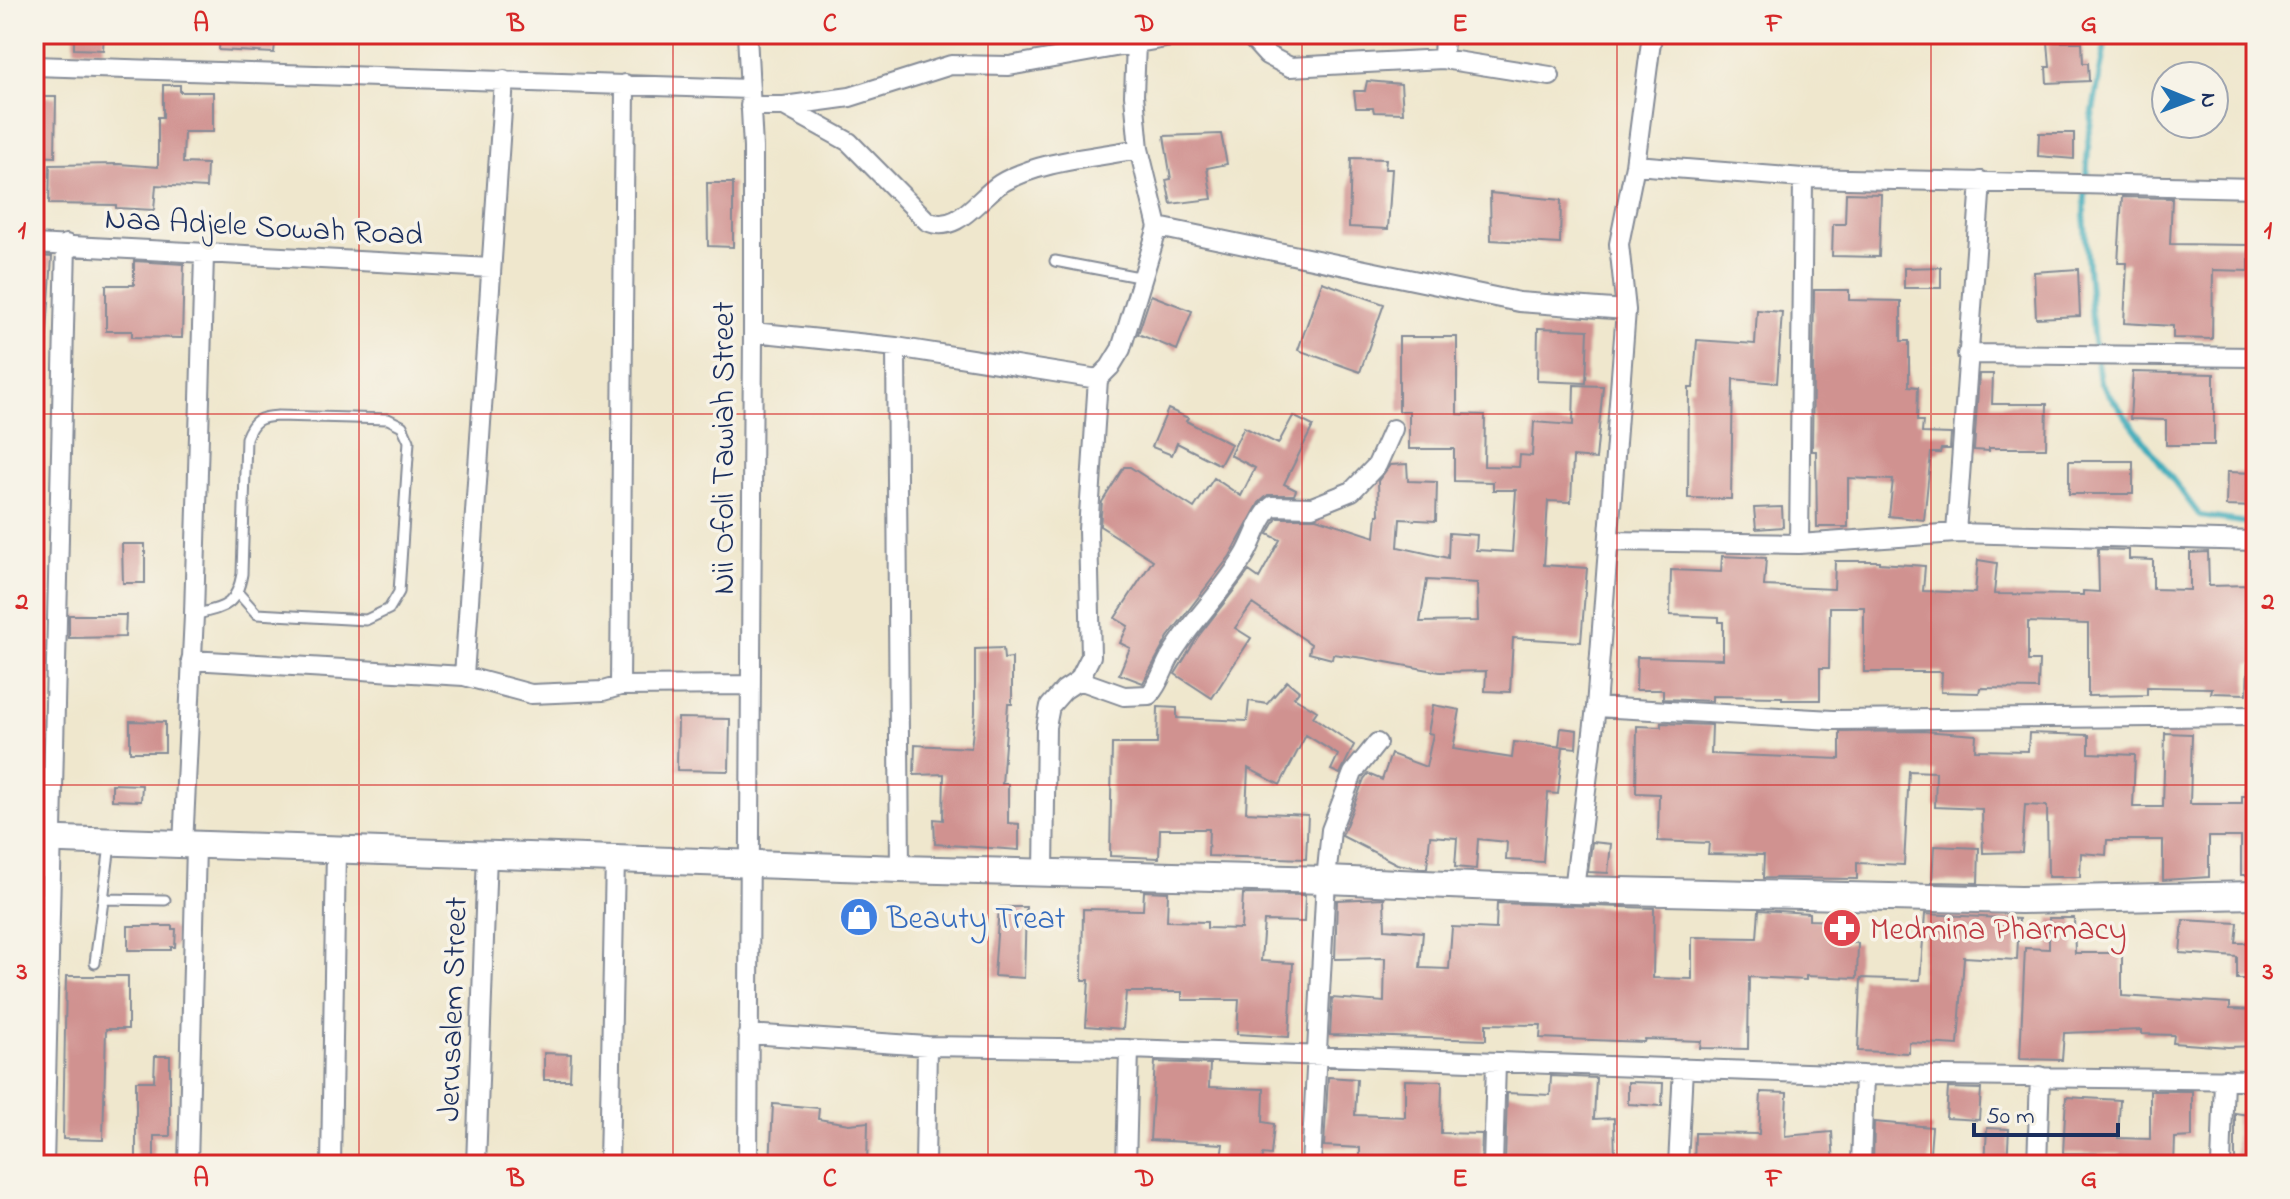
<svg xmlns="http://www.w3.org/2000/svg" width="2290" height="1199" viewBox="0 0 2290 1199" font-family="'Indie Flower',sans-serif">
<rect width="100%" height="100%" fill="#f7f3e8"/>
<filter id="ink" filterUnits="userSpaceOnUse"><feTurbulence type="fractalNoise" baseFrequency=".0125" numOctaves="2"/><feDisplacementMap in="SourceGraphic" scale="16" xChannelSelector="R" yChannelSelector="G"/><feConvolveMatrix kernelMatrix="1 2 1 2 8 2 1 2 1" color-interpolation-filters="sRGB"/></filter>
<filter id="wash" filterUnits="userSpaceOnUse"><feTurbulence type="fractalNoise" baseFrequency=".006" numOctaves="4" result="noise"/><feDisplacementMap in="SourceGraphic" scale="32" xChannelSelector="R" yChannelSelector="G"/><feGaussianBlur stdDeviation="1.8" result="paint"/><feColorMatrix in="noise" values="0 0 0 0 0 0 0 0 0 0 0 0 0 0 0 0 0 1.4 0 .05"/><feComposite in="paint" operator="in"/></filter>
<g filter="url(#wash)">
<rect width="100%" height="100%" fill="#efe7cd"/>
<g fill="none" stroke-linecap="round" stroke-linejoin="round">
<!-- stream -->
<path stroke="#3baab9" stroke-width="6" d="M2107 34 2089 133 2084 213 2093 334 2100 382 2200 516 2256 524"/>
</g>
<g id="blocks">
<!-- building -->
<path fill="#d09290" fill-rule="evenodd" d="M74 34H104L103 50 74 49Z
M220 34H276L274 53 219 50Z
M2048 42H2082L2083 63H2088L2089 81 2047 83 2046 67H2050Z
M1367 81 1401 84 1403 113 1374 112 1373 108H1356L1354 91H1365Z
M163 85H180V92H213V132H184L183 163 207 164 206 188 156 185 154 210 116 208V205L49 204 50 165 119 164 158 167V117H163Z
M34 97H56L55 157 34 156Z
M2039 133H2074V159L2038 156Z
M1221 134 1227 164 1207 168 1212 199 1171 204 1166 180 1171 179 1164 136Z
M1351 158 1386 159 1385 169H1392L1388 229 1349 227Z
M707 183H733V247L708 246Z
M1490 193 1561 200 1560 244 1491 240Z
M1846 193 1881 194 1879 257 1832 256 1833 224H1845Z
M2122 197 2172 198 2170 244 2249 245V271L2213 270 2212 339 2173 338V326L2124 323 2127 263H2118Z
M34 256 52 257 46 348H34Z
M134 261 184 264 182 338 132 337V331H106V285H134Z
M1941 267V288H1904V268Z
M2078 269 2080 316 2036 318 2034 272Z
M1322 282 1384 304 1360 372 1298 350Z
M1814 290H1849V300L1901 301V341H1909V386L1918 387 1917 421H1923L1922 433 1951 434 1950 449H1941L1940 453H1931L1924 520 1889 516 1893 480 1848 478V527H1817L1816 451H1812Z
M1151 295 1192 311 1177 350 1138 334Z
M1757 310 1782 312 1777 383 1733 379 1731 499 1688 498 1689 388H1693L1697 340 1755 344Z
M1538 328 1588 330 1586 383 1537 381Z
M1399 337H1457V414L1485 415 1484 466 1519 467 1520 455 1532 456 1534 422 1573 425 1574 385 1603 386 1596 459 1573 457 1571 502 1548 501 1544 565 1587 568 1581 642 1513 638 1510 692 1485 691 1486 671 1440 672 1364 658 1333 654 1332 659 1309 653 1311 644 1252 604 1235 628 1251 638 1212 698 1175 674 1197 638 1249 571 1259 578 1280 540 1268 534 1277 518H1316L1375 537 1377 515H1379L1378 481 1390 465 1407 464 1408 481 1437 482 1436 521 1400 519 1398 547 1448 558 1449 533 1477 535 1476 550 1512 552 1516 490H1493V482L1454 481V449H1409V411H1399ZM1427 580 1477 583 1478 621 1420 622Z
M2133 372 2214 374V445H2166V420L2130 419Z
M1979 374H1993L1992 404H2047L2046 448H1989V451L1974 450Z
M1168 409 1188 418 1186 421 1231 444 1220 465 1177 443 1172 455 1152 447Z
M1293 416 1313 426 1284 484 1296 490 1294 495H1268L1259 503 1230 556 1168 637 1143 683 1119 674 1130 648 1120 643 1128 626 1115 618 1153 560 1100 526 1102 502 1124 467H1130L1194 508 1214 478 1241 496 1255 468 1230 455 1244 427 1278 444Z
M2069 461H2133V494H2069Z
M2227 472 2256 473V507L2226 506Z
M1782 507 1783 527 1756 529 1754 508Z
M122 544H145V583H123Z
M2098 549 2129 550V559L2153 560V589L2190 590V553L2208 552 2209 586 2250 585V628L2256 629V664H2248L2247 694 2211 693 2212 688 2147 687V695L2088 696V624L2028 622V661H2039L2038 689 1980 688 1979 693 1941 692 1942 672H1864V607H1830L1829 668H1820V700H1782V697L1712 696V701L1663 699V690H1636L1637 657 1723 659V622H1719V617L1670 615 1671 570 1721 572 1722 556 1766 558 1764 586 1834 589 1835 561H1879V563L1925 566 1923 591 1975 593 1978 560 1997 563 1994 594 2083 595V591L2099 592Z
M69 615H126L125 637 69 638Z
M1003 648 1004 659 1012 658V704H1008L1002 784H1008V823L1019 824V850L935 844 934 819 943 820 944 774 914 775 915 745 971 748 975 713V649Z
M1287 681 1299 691 1294 697 1317 711 1313 717 1354 745 1340 774 1331 770 1338 755 1306 735 1280 785 1248 768 1246 812 1308 815 1306 859 1208 856 1209 829H1160L1159 858 1110 856 1112 744H1157L1158 707 1177 708V718L1247 721 1249 701 1267 704Z
M1433 705 1460 710 1453 749 1512 758 1514 742 1563 747 1558 794 1548 793 1543 862 1506 860 1507 842 1478 839 1476 869 1455 867 1457 838 1430 836 1427 868H1418L1397 864 1342 836 1364 779 1368 774 1382 780 1391 754 1426 767 1433 734 1428 733Z
M678 718 730 719 729 771 677 770Z
M130 721 165 722V752H130Z
M1661 723 1712 725 1711 754 1840 759V732L1923 731 1976 735 1975 750 2028 751 2029 733 2089 735V753L2135 755 2133 807H2163L2165 733 2192 734 2190 804H2242V796H2256V875H2241V837H2209V877L2163 880V840H2107L2106 855 2081 853 2080 877H2048L2047 806 2025 805 2022 852 1983 853 1982 809 1935 807 1936 772 1909 771 1904 865 1857 863V879L1763 878 1764 855 1708 854 1709 843 1658 841 1659 794 1636 793 1637 726 1661 727Z
M1561 728 1577 730 1576 748 1559 746Z
M112 784 142 785 141 801 112 800Z
M1592 842 1611 844 1608 873 1588 872Z
M1934 846 1979 848 1978 883 1932 882Z
M1144 891 1168 892 1167 921 1207 922V928L1241 929 1243 894 1305 895 1304 922 1264 921 1261 961 1293 963 1289 1037 1237 1034 1239 1000H1182V992H1126L1123 1029 1086 1026 1089 980H1082L1083 909 1143 910Z
M1384 898 1385 929 1423 932 1420 968 1449 969 1452 927 1496 929 1497 903 1654 908 1653 978 1692 979V937L1757 938 1759 910 1809 913V920L1837 921 1836 943H1858L1857 978 1806 976V980L1749 977 1748 1049 1700 1048 1701 1041 1645 1039 1644 1042 1540 1038 1541 1025 1486 1024V1040L1330 1035 1332 998 1384 1002 1385 958 1335 959 1337 900Z
M999 907H1026L1024 978 994 976Z
M1925 914 2019 919 2017 960 1964 957 1958 1045 1909 1042V1053L1858 1051 1861 978 1920 980Z
M2049 918H2074L2075 953H2122V996L2230 1003V1009L2256 1010V1046L2228 1047 2173 1043 2174 1035 2142 1034V1030L2064 1033 2062 1060 2020 1059 2025 948 2049 949Z
M2183 920 2238 923 2236 943H2256V979H2237V957L2180 953Z
M128 926H172V929H176L175 947H171V950H128Z
M66 976H128V1029H106L103 1140 63 1139Z
M544 1053 571 1054 570 1080H544Z
M155 1056H170V1136H154V1165H136V1081H154Z
M1155 1062 1210 1064 1209 1087 1264 1089 1263 1122 1274 1124 1271 1155 1263 1154 1262 1165H1220L1223 1144 1150 1140Z
M1551 1076 1596 1078 1594 1119 1614 1118 1615 1162 1505 1165 1507 1093 1550 1095Z
M1328 1077 1357 1079 1355 1115 1405 1117V1080L1442 1081 1441 1133 1482 1134 1481 1165H1423V1158L1390 1157 1389 1163H1360V1148L1324 1146Z
M1628 1082 1663 1083 1662 1106 1628 1104Z
M1948 1088 1981 1089 1979 1120 1946 1118Z
M2150 1091H2192V1137L2175 1138 2174 1165H2121V1154L2063 1153 2066 1097 2120 1100 2118 1138 2150 1139Z
M1761 1092 1787 1093 1785 1136 1832 1132 1834 1165H1694L1695 1133 1759 1134Z
M773 1104 819 1108 818 1119 849 1124 868 1122 867 1165H770Z
M2235 1113 2256 1116V1165H2235Z
M1874 1122 1932 1127 1929 1165H1873Z
M1987 1128 2009 1129 2007 1165H1985Z"/>
</g>
</g>
<g filter="url(#ink)">
<use href="#blocks" fill-opacity="0" stroke="#858b96" stroke-width="2"/>
<g fill="none" stroke-linecap="round" stroke-linejoin="round">
<defs>
<path id="lane" d="M1055 261 1144 278
M194 615C224 607 236 607 242 574L246 438C253 420 259 417 278 416L388 419 402 426 409 441 399 592 389 609 366 620 257 614 239 594
M103 899 165 900
M95 963 110 845"/>
<path id="street" d="M747 34 753 148V332L748 1165
M1248 34 1267 55 1290 67 1443 59 1550 76
M1443 59 1444 34
M34 66 749 89
M750 106H784L850 97 951 65 1009 66 1188 34
M784 106 849 142 927 221C957 235 977 199 1000 184 1037 161 1096 157 1139 149
M1635 165 1803 178 2256 188
M1158 227 1519 302 1626 310
M34 244 491 268
M753 332 896 347 1098 379
M896 347 900 869
M1967 354 2256 357
M1956 533 1981 181
M1609 541 1799 544 1956 533 2256 541
M1799 544 1803 178
M191 660 464 676 531 694 603 691 620 686 749 685
M464 676 504 80
M1079 680 1124 696 1149 695C1160 683 1162 671 1170 657 1191 621 1223 592 1245 555 1254 540 1259 518 1272 506L1312 507 1352 491 1377 465 1393 429
M620 686 625 84
M1596 707 1833 720 2256 716
M183 846 194 615 204 255
M1044 871 1046 727 1050 706 1064 690 1079 680 1091 656 1088 530 1098 379 1110 367 1121 349 1158 227 1139 149 1134 95 1136 43
M1574 890 1596 707 1626 310 1619 244 1635 165 1652 34
M748 1034 927 1046 1129 1049 1864 1075 2256 1080
M44 1165 66 244
M188 1165 196 846
M331 1165 336 849
M476 1165 487 854
M609 1165 615 858
M925 1165 927 1046
M1126 1165 1129 1049
M1311 1165 1326 880 1331 830 1353 773 1377 743
M1493 1165 1496 1063
M1678 1165 1683 1068
M1861 1165 1864 1075
M2037 1165 2040 1076
M2221 1165 2224 1079"/>
<path id="secondary" d="M34 839 900 869 1326 880 1574 890 2021 900 2256 895"/>
</defs>
<!-- lane casing -->
<use href="#lane" stroke="#858b96" stroke-width="13"/>
<!-- street casing -->
<use href="#street" stroke="#858b96" stroke-width="22"/>
<!-- secondary casing -->
<use href="#secondary" stroke="#858b96" stroke-width="30"/>
<!-- lane -->
<use href="#lane" stroke="#fff" stroke-width="9"/>
<!-- street -->
<use href="#street" stroke="#fff" stroke-width="18"/>
<!-- secondary -->
<use href="#secondary" stroke="#fff" stroke-width="26"/>
</g>
</g>
<!-- grid -->
<path fill="none" stroke="#d62828" stroke-width="2" stroke-opacity="0.55" d="M359 34V1165M673 34V1165M988 34V1165M1302 34V1165M1617 34V1165M1931 34V1165M34 414H2256M34 785H2256"/>
<!-- icons -->
<defs>
<symbol id="shop-disc" viewBox="-11 -11 22 22"><circle r="9.5" fill="#3f7fe0" stroke="#f7f3e8"/><path d="M-5-2.5h2.3a2.7 3.5 0 0 1 5.4 0H5L5.5 6h-11ZM-1.5-2.5h3a1.5 2.3 0 0 0-3 0Z" fill="#fff"/></symbol>
<symbol id="pharmacy-disc" viewBox="-11 -11 22 22"><circle r="9.5" fill="#e0444e" stroke="#f7f3e8"/><path d="M-2-6h4v4h4v4h-4v4h-4v-4h-4v-4h4Z" fill="#fff"/></symbol>
</defs>
<g fill-rule="evenodd">
<use href="#shop-disc" x="837" y="895" width="44" height="44"/>
<use href="#pharmacy-disc" x="1820" y="906" width="44" height="44"/>
</g>
<g text-anchor="middle" stroke-width="7" stroke-linejoin="round" paint-order="stroke">
<!-- street labels -->
<g font-size="32" fill="#1b2f5e" stroke="#f7f3e8">
<text transform="translate(264 225) rotate(3)" y="11">Naa Adjele Sowah Road</text>
<text transform="translate(722 448) rotate(-90)" y="11">Nii Ofoli Tawiah Street</text>
<text transform="translate(451 1009) rotate(-88)" y="11">Jerusalem Street</text>
</g>
<!-- shop labels -->
<g font-size="32" fill="#366cbe" stroke="#f7f3e8" text-anchor="start">
<text x="887" y="928">Beauty Treat</text>
</g>
<!-- health labels -->
<g font-size="32" fill="#be3a42" stroke="#f7f3e8" text-anchor="start">
<text x="1870" y="939">Medmina Pharmacy</text>
</g>
</g>
<!-- margin -->
<rect width="2290" height="1199" fill="none" stroke="#f7f3e8" stroke-width="88"/>
<!-- north arrow -->
<g transform="translate(2190 100) rotate(91)"><circle r="38" fill="#f7f3e8" stroke="#9fa5b1" stroke-width="2"/>
<path d="M0-6L14 30L0 20L-14 30Z" fill="#1f6fb2"/>
<text y="-12" font-size="22" font-weight="bold" text-anchor="middle" fill="#1b2f5e">N</text>
</g>
<!-- scale -->
<path d="M1974 1123v12h144v-12" fill="none" stroke="#1b2f5e" stroke-width="4"/>
<text x="1986" y="1123" font-size="24" fill="#1b2f5e" stroke="#f7f3e8" stroke-width="6" paint-order="stroke">50 m</text>
<rect x="44" y="44" width="2202" height="1111" fill="none" stroke="#d62828" stroke-width="3"/>
<g font-size="26" text-anchor="middle" font-weight="bold" fill="#d62828">
<text x="201" y="31">A</text>
<text x="516" y="31">B</text>
<text x="830" y="31">C</text>
<text x="1145" y="31">D</text>
<text x="1460" y="31">E</text>
<text x="1774" y="31">F</text>
<text x="2089" y="31">G</text>
<text x="22" y="238">1</text>
<text x="2268" y="238">1</text>
<text x="22" y="609">2</text>
<text x="2268" y="609">2</text>
<text x="22" y="979">3</text>
<text x="2268" y="979">3</text>
<text x="201" y="1186">A</text>
<text x="516" y="1186">B</text>
<text x="830" y="1186">C</text>
<text x="1145" y="1186">D</text>
<text x="1460" y="1186">E</text>
<text x="1774" y="1186">F</text>
<text x="2089" y="1186">G</text>
</g>
</svg>
